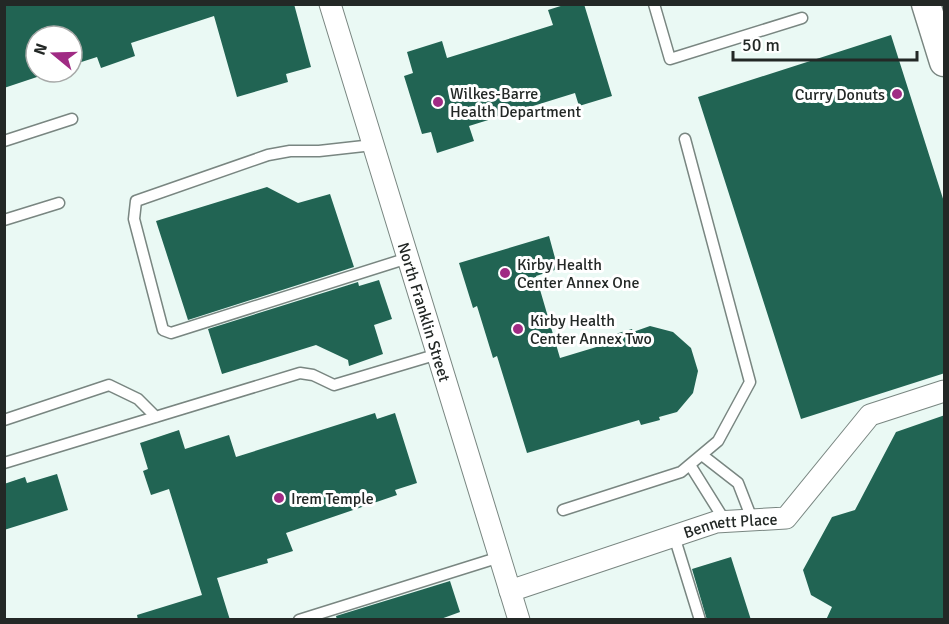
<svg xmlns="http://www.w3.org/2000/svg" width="949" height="624" viewBox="0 0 949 624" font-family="Signika,sans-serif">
<rect width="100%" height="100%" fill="#eaf9f4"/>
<!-- building -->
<path fill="#216453" d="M4 4H294L311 67 286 74 288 82 237 97 214 16 131 43 135 56 101 68 97 57 72 65V36H36V72H52L4 88Z
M567 4H584L612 96 579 106 575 93 469 126 474 141 437 153 431 132 422 134 404 76 413 73 407 52 442 41 447 58 553 25 548 10Z
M891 35 945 205V373L801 419 698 97Z
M267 187 298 203 330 194 354 267 188 320 156 221Z
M549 236 558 269 536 276 560 358 613 342 612 335 632 329 633 332 650 326 673 332 691 348 698 371 693 393 677 412 659 417 660 420 641 425 639 420 527 453 497 356 493 358 477 306 473 308 459 263Z
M379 280 392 319 374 325 383 354 349 366 348 360 316 345 222 374 208 329 358 282 359 286Z
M375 413 377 419 395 413 417 483 395 490 397 495 286 533 293 551 267 559 268 563 217 578 230 620H138L137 615 202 595 169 489 151 495 143 471 148 469 140 443 179 430 185 449 229 435 236 457Z
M945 415V620H826L832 607 811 595 803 570 832 517 855 510 896 432Z
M57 474 68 510 4 530V484L25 477 27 483Z
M731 557 751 620H707L692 569Z
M450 581 460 612 438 620H337L336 616Z"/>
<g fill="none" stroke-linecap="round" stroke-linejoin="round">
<defs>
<path id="lane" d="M654 4 670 59 802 18
M4 141 72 119
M373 145 319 151H290L268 155 136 201 134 219 163 330 171 333 408 258
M4 220 59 203
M4 420 109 385 138 399 156 417
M702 455 738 483 752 519
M4 463 300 373 313 375 334 385 438 354
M690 465 725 521
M563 510 681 472 718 441 750 382 685 139
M674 536 700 620
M299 620 500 557"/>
<g id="street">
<path id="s1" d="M330 4 519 620"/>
<path id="s2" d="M510 591 716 522 786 518 870 415 944 391"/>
</g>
<path id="secondary" d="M926 4 944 62"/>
</defs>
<!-- lane casing -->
<use href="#lane" stroke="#798681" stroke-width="13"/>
<!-- street casing -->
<use href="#street" stroke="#798681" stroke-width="23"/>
<!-- secondary casing -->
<use href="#secondary" stroke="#798681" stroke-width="31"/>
<!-- lane -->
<use href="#lane" stroke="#fff" stroke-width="10"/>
<!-- street -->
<use href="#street" stroke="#fff" stroke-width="21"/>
<!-- secondary -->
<use href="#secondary" stroke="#fff" stroke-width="28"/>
</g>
<!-- markers -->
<g fill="#a02b84" stroke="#fff" stroke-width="2">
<circle cx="897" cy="94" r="6"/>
<circle cx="438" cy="102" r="6"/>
<circle cx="505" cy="273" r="6"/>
<circle cx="518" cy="329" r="6"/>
<circle cx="279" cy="498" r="6"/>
</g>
<g text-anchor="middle" stroke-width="6" stroke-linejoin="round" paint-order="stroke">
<!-- poi labels -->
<g font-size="16" fill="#232826" stroke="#fff" text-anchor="start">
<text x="450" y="99">Wilkes-Barre<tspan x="450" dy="18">Health Department</tspan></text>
<text x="885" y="100" text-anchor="end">Curry Donuts</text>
<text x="517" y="270">Kirby Health<tspan x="517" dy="18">Center Annex One</tspan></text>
<text x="530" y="326">Kirby Health<tspan x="530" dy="18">Center Annex Two</tspan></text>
<text x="291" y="504">Irem Temple</text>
</g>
<!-- street labels -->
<g font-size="16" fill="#232826" stroke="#fff">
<text dy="6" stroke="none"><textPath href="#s1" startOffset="322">North Franklin Street</textPath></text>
<text dy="6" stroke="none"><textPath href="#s2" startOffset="231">Bennett Place</textPath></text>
</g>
</g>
<!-- border -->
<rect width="949" height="624" fill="none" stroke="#232826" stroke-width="12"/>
<!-- north arrow -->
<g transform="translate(54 54) rotate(289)"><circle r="28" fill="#ffffff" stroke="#a7a9a8" stroke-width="1.5"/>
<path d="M0-4.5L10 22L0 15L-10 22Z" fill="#a02b84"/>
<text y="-9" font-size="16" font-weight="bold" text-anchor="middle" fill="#232826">N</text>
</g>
<!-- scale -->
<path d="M733 51v9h184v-9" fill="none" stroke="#232826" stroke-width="3"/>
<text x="742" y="51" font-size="18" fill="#232826" stroke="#ffffff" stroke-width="4.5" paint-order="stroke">50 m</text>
</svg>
